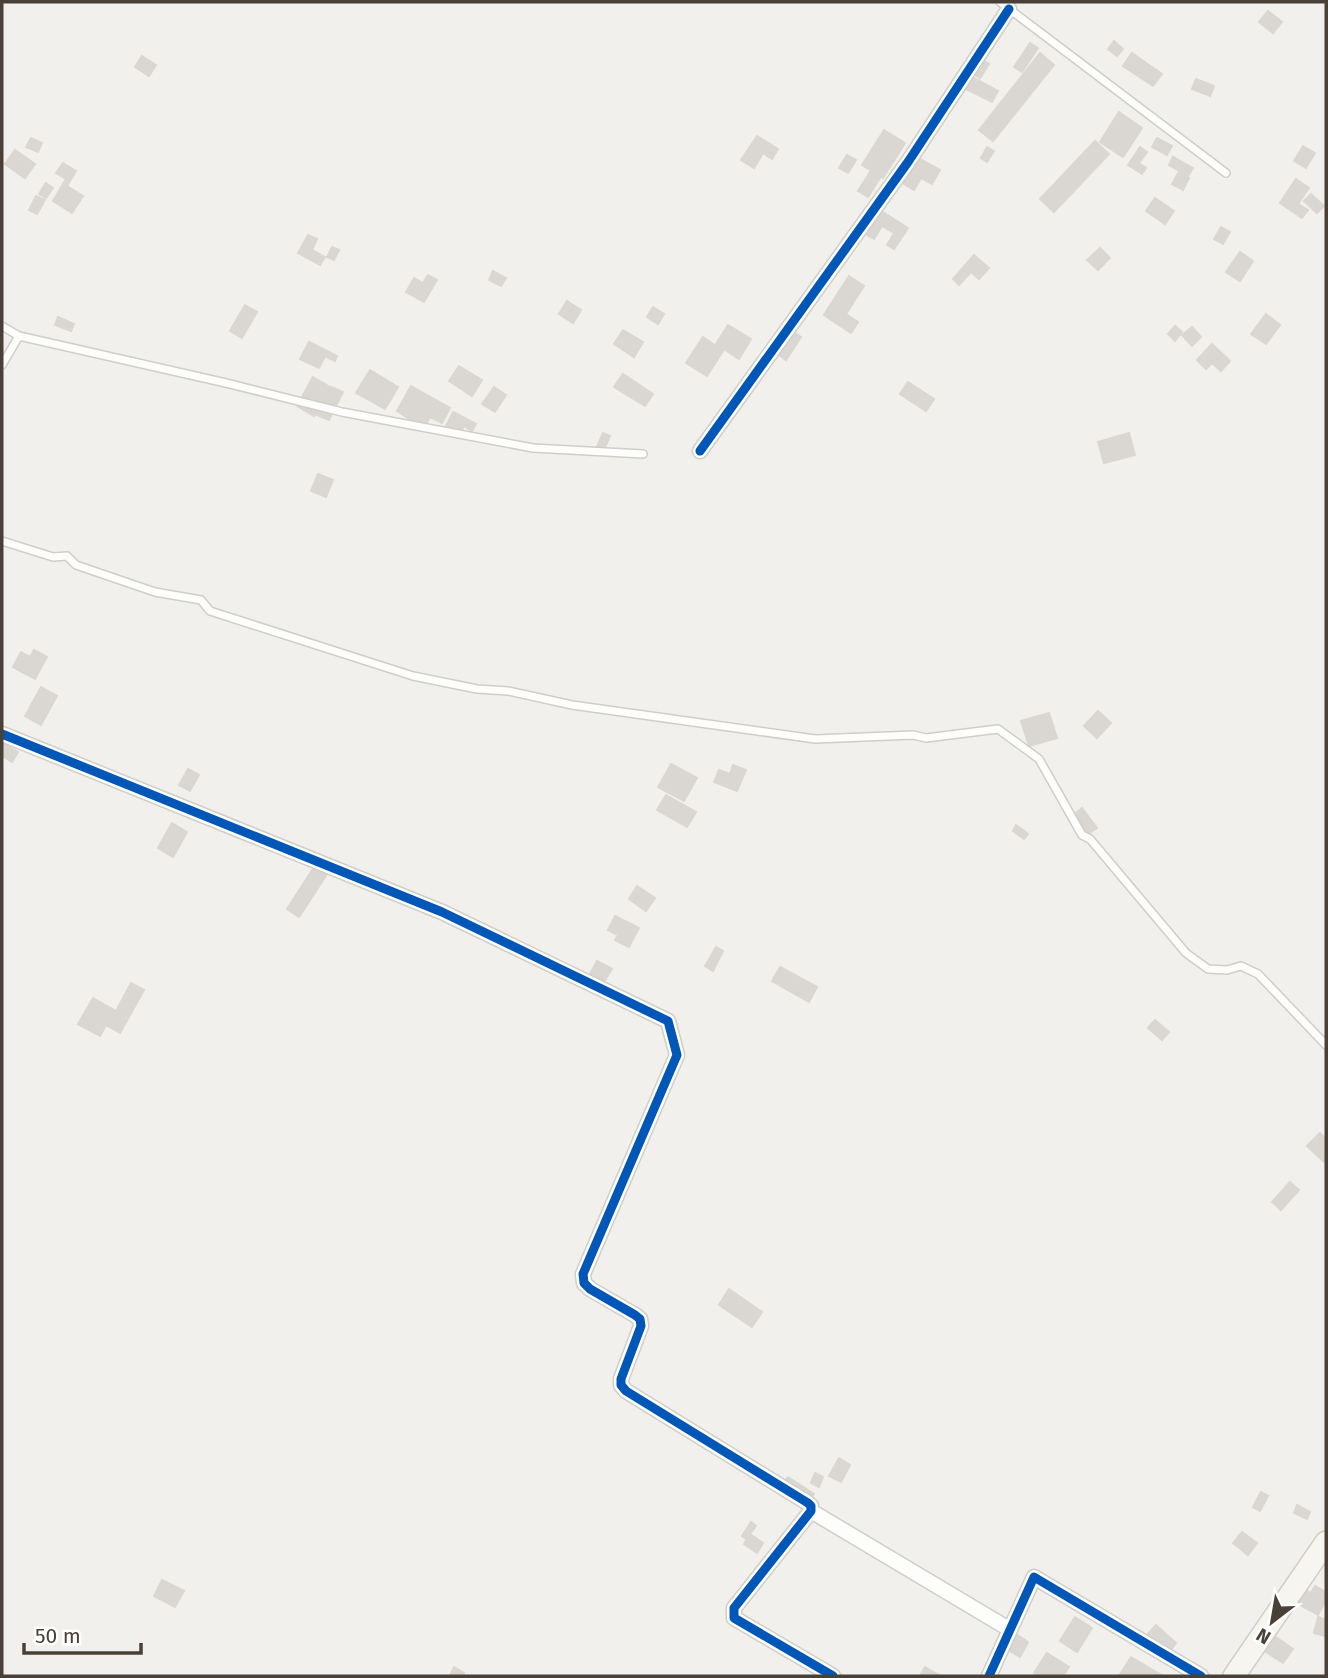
<svg xmlns="http://www.w3.org/2000/svg" width="1328" height="1678" viewBox="0 0 1328 1678" font-family="'Fira Sans',sans-serif">
<rect width="100%" height="100%" fill="#f2f0ec"/>
<!-- building -->
<path fill="#dad7d3" stroke="#dad7d2" stroke-width="2" d="M1268 11 1282 22 1273 33 1259 22Z
M1114 41 1123 49 1117 56 1108 49Z
M1030 43 1038 48 1022 72 1014 67Z
M1040 53 1054 65 993 141 979 130Z
M1132 53 1162 74 1153 86 1123 66Z
M142 56 156 65 149 76 135 67Z
M980 58 989 64 980 78 971 72Z
M970 76 998 91 992 102 964 88Z
M1196 79 1214 86 1210 96 1192 89Z
M1119 112 1142 128 1123 157 1100 142Z
M884 130 905 143 883 178 862 165Z
M757 136 778 149 772 159 763 153 754 168 741 160Z
M31 138 42 143 38 152 26 147Z
M1157 138 1172 146 1167 155 1152 147Z
M1095 141 1109 154 1054 212 1040 199Z
M1303 146 1315 153 1306 168 1294 161Z
M987 147 994 151 987 162 981 158Z
M1140 147 1147 152 1139 163 1146 168 1142 174 1128 165Z
M15 150 35 164 25 178 5 164Z
M847 155 856 160 848 173 839 168Z
M913 155 940 170 932 184 921 178 914 190 899 181Z
M1173 157 1193 168 1188 176 1169 165Z
M63 163 76 171 67 186 83 196 72 213 53 201 66 179 56 173Z
M870 172 880 178 868 197 858 191Z
M1178 173 1189 178 1183 190 1172 184Z
M1296 179 1309 188 1298 204 1308 210 1302 218 1280 203Z
M46 183 53 188 46 198 39 194Z
M1311 194 1324 206 1317 213 1304 201Z
M36 196 45 200 37 214 29 210Z
M1155 198 1174 211 1165 224 1146 211Z
M878 209 908 228 894 249 887 245 894 233 882 226 874 239 863 233Z
M1221 227 1230 232 1223 244 1214 239Z
M308 235 317 239 312 250 325 257 320 265 298 253Z
M332 247 339 250 334 260 327 257Z
M1100 248 1110 258 1098 270 1087 260Z
M1240 252 1253 261 1240 281 1226 272Z
M974 255 989 268 979 279 971 272 959 285 953 279Z
M493 271 506 278 501 286 489 280Z
M428 275 437 280 424 302 406 292 414 278 423 283Z
M849 276 864 286 846 314 858 322 851 333 824 315Z
M567 301 581 310 573 323 559 314Z
M245 305 257 312 242 338 230 331Z
M653 307 664 314 658 324 647 317Z
M1266 314 1280 325 1266 344 1251 334Z
M58 317 74 324 71 331 55 325Z
M728 325 751 339 739 359 716 344Z
M1175 326 1182 332 1175 341 1168 334Z
M1192 327 1201 337 1192 346 1182 335Z
M623 330 643 342 634 357 614 344Z
M791 330 801 337 786 360 776 353Z
M703 337 723 351 707 376 686 363Z
M309 342 337 356 335 361 325 356 319 368 300 359Z
M1212 344 1230 361 1221 371 1212 363 1206 369 1197 360Z
M459 366 482 380 472 396 449 381Z
M370 370 398 387 385 409 356 393Z
M623 374 653 394 645 406 614 387Z
M313 377 330 387 314 416 297 406Z
M908 382 934 399 926 411 900 394Z
M411 386 450 408 442 423 430 417 424 428 397 411Z
M331 387 343 392 329 420 317 415Z
M494 387 506 395 495 412 482 404Z
M453 412 476 424 472 431 464 426 459 435 445 428Z
M603 433 610 436 603 452 596 449Z
M1129 433 1135 455 1104 463 1098 442Z
M318 474 333 480 326 497 311 491Z
M34 650 47 657 35 679 13 667 21 652 30 657Z
M41 687 57 696 41 725 25 716Z
M1098 711 1111 723 1097 738 1084 726Z
M1049 713 1057 738 1029 746 1021 721Z
M2 743 18 752 12 762 2 756Z
M671 764 697 778 684 801 658 787Z
M733 765 746 770 737 791 714 782 719 770 730 774Z
M188 769 199 775 190 791 179 785Z
M666 795 696 812 687 827 657 810Z
M1082 808 1097 828 1084 837 1070 818Z
M172 823 187 832 173 857 158 848Z
M1016 825 1028 834 1024 839 1013 831Z
M315 866 327 874 299 917 287 909Z
M637 886 655 898 646 911 629 899Z
M615 916 639 928 629 947 615 940 618 935 608 930Z
M716 947 723 951 713 971 705 966Z
M597 961 612 969 604 982 590 974Z
M780 967 817 987 809 1002 772 981Z
M131 983 144 990 120 1033 106 1025 100 1036 78 1024 93 998 116 1011Z
M1155 1020 1169 1032 1162 1040 1148 1028Z
M1320 1133 1326 1139V1159L1324 1162 1307 1146Z
M1290 1182 1299 1190 1281 1210 1272 1202Z
M729 1289 762 1312 752 1327 719 1305Z
M839 1458 850 1465 841 1482 829 1476Z
M815 1473 823 1477 819 1487 811 1483Z
M788 1477 814 1494 807 1505 780 1487Z
M1261 1492 1268 1496 1260 1511 1253 1507Z
M1297 1505 1310 1512 1307 1519 1294 1513Z
M751 1522 756 1526 746 1539 742 1536Z
M1242 1532 1257 1543 1248 1555 1233 1543Z
M750 1534 763 1543 757 1553 744 1544Z
M162 1580 184 1591 175 1607 154 1596Z
M1315 1586 1326 1592V1600L1318 1615 1295 1602 1303 1588 1311 1593Z
M1075 1617 1092 1628 1077 1652 1060 1641Z
M1318 1617 1326 1620 1325 1636 1314 1633Z
M1156 1625 1176 1643 1169 1652 1148 1634Z
M1016 1634 1028 1642 1020 1657 1007 1649Z
M1276 1637 1293 1649 1283 1663 1266 1652Z
M1047 1653 1069 1667 1063 1676H1039L1034 1673Z
M1131 1657 1163 1676H1119Z
M454 1667 464 1673 463 1676H450Z
M925 1667 939 1675 938 1676H920Z"/>
<g fill="none" stroke-linecap="round" stroke-linejoin="round">
<defs>
<path id="lane" d="M1000 2 1226 173
M2 326 19 336 2 365
M19 336 226 383 342 412 533 448 643 454
M2 541 53 557 67 556 76 565 155 592 201 600 210 611 413 676 477 689 508 691 572 705 815 739 913 735 926 738 998 729 1039 759 1082 835 1090 839 1186 953 1208 969 1227 970 1241 966 1258 974 1326 1045"/>
<path id="street" d="M700 451 908 162 1009 9
M2 734 442 912 668 1021 677 1055 583 1274 584 1283 590 1289 635 1315 640 1319 641 1326 621 1379V1385L626 1391 808 1503 811 1506V1511L734 1608V1618L833 1676
M811 1511 1009 1629
M989 1676 1034 1577 1201 1676"/>
<path id="secondary" d="M1234 1676 1326 1542"/>
</defs>
<!-- lane casing -->
<use href="#lane" stroke="#d0cec9" stroke-width="10"/>
<!-- street casing -->
<use href="#street" stroke="#d0cec9" stroke-width="17"/>
<!-- secondary casing -->
<use href="#secondary" stroke="#d2cdc3" stroke-width="24"/>
<!-- lane -->
<use href="#lane" stroke="#fdfdfc" stroke-width="7"/>
<!-- street -->
<use href="#street" stroke="#fdfdfc" stroke-width="14"/>
<!-- secondary -->
<use href="#secondary" stroke="#f7f5ef" stroke-width="21"/>
<defs>
<path id="cycleway" d="M700 451 908 162 1009 9
M2 734 442 912 668 1021 677 1055 583 1274 584 1283 590 1289 635 1315 640 1319 641 1326 621 1379V1385L626 1391 808 1503 811 1506V1511L734 1608V1618L833 1676
M989 1676 1034 1577 1201 1676"/>
</defs>
<!-- cycleway casing -->
<use href="#cycleway" stroke="#fff" stroke-width="13"/>
<!-- cycleway -->
<use href="#cycleway" stroke="#0057b8" stroke-width="9"/>
</g>
<!-- border -->
<rect width="1328" height="1678" fill="none" stroke="#494137" stroke-width="7"/>
<!-- north arrow -->
<g transform="translate(1272 1622) rotate(211)" stroke="#ffffff" stroke-width="5" paint-order="stroke">
<path d="M0-5L12 26L0 18L-12 26Z" fill="#494137"/>
<text y="-10" font-size="19" font-weight="bold" text-anchor="middle" fill="#494137">N</text>
</g>
<!-- scale -->
<path d="M24 1643v10h117v-10" fill="none" stroke="#494137" stroke-width="3.5"/>
<text x="35" y="1643" font-size="21" fill="#494137" stroke="#ffffff" stroke-width="5" paint-order="stroke">50 m</text>
</svg>
